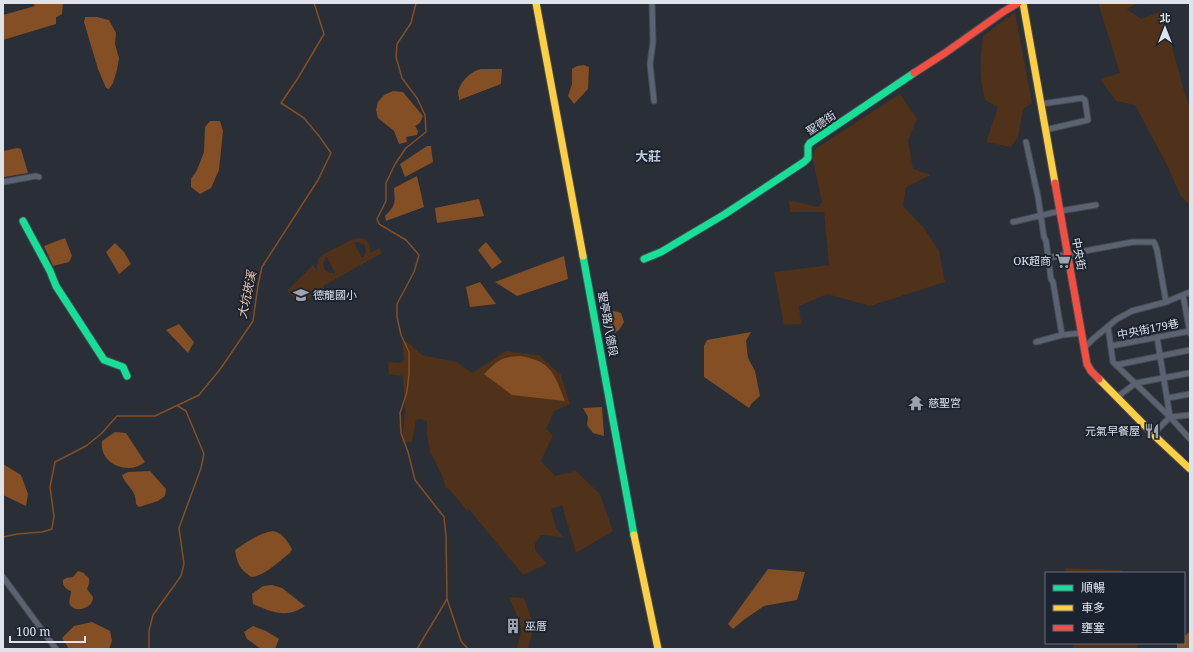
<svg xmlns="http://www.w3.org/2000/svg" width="1193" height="652" viewBox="0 0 1193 652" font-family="'Noto Serif','Noto Sans TC',serif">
<rect width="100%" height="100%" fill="#2a2e36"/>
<!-- green -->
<path fill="#503119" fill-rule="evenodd" d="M1098 3H1138L1127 9 1141 19 1162 11 1185 94 1190 107V205L1180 195 1168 167 1135 105 1116 101 1100 79 1120 73Z
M1015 12 1032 103 1023 109 1018 137 1011 147 986 142 998 107 985 100C979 77 980 60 983 36Z
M900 94 917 119 908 140 913 169 931 175 906 187 903 206 924 228 939 251 945 282 870 306 827 294 799 306 801 324 784 325 774 272 829 265 824 212H790L789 200 818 207 822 202 812 156 815 149Z
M361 238C369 240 371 246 370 253L379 248 382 253 323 286 325 290 299 303 287 291 313 265 317 270V266L319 258 324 254 353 239ZM355 242H358L365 245C366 251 366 254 362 258L354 243ZM326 257H327L335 273H330L325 270 323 264Z
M402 340 410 344 422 355 457 362 472 373 506 351 539 355 561 375 570 404 554 411 546 429 553 435 541 461 555 476 576 471 600 494 613 531 576 553 562 505 551 509 556 528 563 537 541 535 535 544V550L547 564 523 575 468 508V512L449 489 444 487 445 485 442 475 430 452 427 435V421L420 419 416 420 412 442H402L405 410 403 376 389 374 388 362 401 363 404 359Z
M1066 568 1121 570 1124 573H1065Z
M509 597 524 598 534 625 528 649H517L522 628Z
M1074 643H1139L1136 649H1073Z"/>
<!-- water -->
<path fill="#844f24" d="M33 3H63L62 14 57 17H56V24L3 40V15L35 6Z
M85 17H97L109 20 116 33 115 44 119 58 117 70 113 83 109 89 106 88 98 69 84 22Z
M584 65 589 67 588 89 574 104 568 96 572 84V69L577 66Z
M481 69H502L501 84 459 100C459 97 458 94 458 91 461 81 471 71 481 69Z
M393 91 403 92 423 116 420 123 415 126 418 131 417 135 406 137 407 142 399 144 394 131 378 118 376 110 378 102 384 95Z
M210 121H220L223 131 219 170 211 188 200 194 191 187V179L197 170 204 152 205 127Z
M427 146H431L433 162 405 177 400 164Z
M17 148 21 149 28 173 4 177 3 151Z
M417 176 424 207 386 221 385 216C396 205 395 203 394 188Z
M479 199 484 216 437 223 435 208Z
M65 238 72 256 69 262 53 266 44 246Z
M486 242 502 262 492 269 478 250Z
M115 243 124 252 131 264 119 274 106 252Z
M564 256 568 279 517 296 495 282Z
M480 282 496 304 470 307 466 287Z
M614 311 621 313 624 322 619 330 610 336 606 317 609 312Z
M179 324 194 342 188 353 166 330Z
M751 332 746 341 748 358 755 371 760 396 752 403 749 408 704 377V346L707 340Z
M520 356C552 361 554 374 565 401L512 395 484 374C498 360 500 357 520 356Z
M602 407 604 436 593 433 587 425 588 417 583 408Z
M115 432 126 433 145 462C128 476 99 464 102 441Z
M3 464 21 475 28 494 26 506 3 495Z
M150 471 166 489 165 496 158 501 139 507 136 504C136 488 126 487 122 475L128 472Z
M273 531C283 533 287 541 292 549L290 553C280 560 264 577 251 577 240 569 237 564 235 550 247 542 259 533 273 531Z
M768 569 805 572 797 600 764 606 745 619 733 629 728 624Z
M78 571 84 573 85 575C92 578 89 584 87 589L93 597C93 609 75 613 70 605 68 601 71 596 71 591 66 589 62 586 63 580L66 578 73 577Z
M272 585 282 588 305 606C287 619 272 612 253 604L252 594 263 586Z
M92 622 110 631 112 641 109 649H69L62 638 74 626Z
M253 626 266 631 279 639 275 649H261L247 639 244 632Z
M1189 632H1190V649H1177V644L1178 643H1184V637Z"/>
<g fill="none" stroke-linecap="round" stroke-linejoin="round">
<!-- stream -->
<path stroke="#844f24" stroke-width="1.5" d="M416 3 411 23 397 44 396 57 402 78 417 98 425 115 426 132 406 148 395 164 386 183V201L377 219 379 224 406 240 419 255 414 272 397 304V317L401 335 409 352V374L407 392 400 413 401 433 408 452 415 480 444 517 446 536 447 599 461 641 468 649
M3 537 17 534 42 532 52 529 54 516 50 487 55 462 86 446 101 434 117 416H155L199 395 221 368 253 321 258 285 262 267 318 180 331 153 319 136 304 118 281 103 298 78 324 34 314 3
M149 649V631L153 615 181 576 184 564 179 528 201 468 204 454 186 411 178 406
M417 649 447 599"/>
<defs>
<path id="street" d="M652 3 653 42 650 64 654 101
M1041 104 1082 98 1085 100 1088 120 1045 130
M1026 142 1038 197 1044 237 1046 241 1051 279 1053 282 1062 335
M3 182 36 176 39 177
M1013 222 1060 211 1096 205
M1031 261 1133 242H1154L1157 250 1166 302
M1183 295 1190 333
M1108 327 1113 362 1170 417 1190 439
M1157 337 1170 417
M1036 342 1062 335 1082 333
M1111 346 1190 331
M1084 348 1093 339 1117 319 1132 311 1166 302 1190 292
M1116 365 1190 350
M1117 397 1136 383 1190 373
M1168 398 1190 394
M1170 417 1190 415
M1153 434 1170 417
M3 577 56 649"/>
<path id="fast" d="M23 221 50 271 56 286 104 360 123 367 127 376
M583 256 634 535
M644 259 661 252 725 214 804 162 808 158V146L810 143 914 73"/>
<path id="slow" d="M536 3 583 256
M1023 3 1055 183
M1099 379 1159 440 1190 469
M634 535 658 649"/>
<path id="jam" d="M914 73 945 53 1003 12 1018 3
M1055 183 1087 364 1091 371 1099 379"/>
</defs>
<!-- street casing -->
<use href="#street" stroke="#474c52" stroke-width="7"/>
<!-- fast casing -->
<use href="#fast" stroke="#474c52" stroke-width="9"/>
<!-- slow casing -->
<use href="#slow" stroke="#474c52" stroke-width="9"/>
<!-- jam casing -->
<use href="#jam" stroke="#474c52" stroke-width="9"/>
<!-- street -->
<use href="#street" stroke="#5b6372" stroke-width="5"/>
<!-- fast -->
<use href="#fast" stroke="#16e098" stroke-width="7"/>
<!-- slow -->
<use href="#slow" stroke="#ffcf43" stroke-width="7"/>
<!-- jam -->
<use href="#jam" stroke="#f24e42" stroke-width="7"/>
</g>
<!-- icons -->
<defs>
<symbol id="supermarket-bare" viewBox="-9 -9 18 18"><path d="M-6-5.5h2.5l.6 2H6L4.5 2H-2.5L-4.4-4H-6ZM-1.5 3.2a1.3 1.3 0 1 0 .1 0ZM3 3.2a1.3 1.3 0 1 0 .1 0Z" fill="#9ea3ac" stroke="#1c2330" stroke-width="2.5" paint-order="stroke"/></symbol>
<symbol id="school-bare" viewBox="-9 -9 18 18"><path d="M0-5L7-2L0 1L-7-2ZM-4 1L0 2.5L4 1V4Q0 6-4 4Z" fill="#9ea3ac" stroke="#1c2330" stroke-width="2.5" paint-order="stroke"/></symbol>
<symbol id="temple-bare" viewBox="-9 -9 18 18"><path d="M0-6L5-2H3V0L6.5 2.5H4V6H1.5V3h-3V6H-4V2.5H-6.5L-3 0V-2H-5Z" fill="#9ea3ac" stroke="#1c2330" stroke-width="2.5" paint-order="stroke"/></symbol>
<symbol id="restaurant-bare" viewBox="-9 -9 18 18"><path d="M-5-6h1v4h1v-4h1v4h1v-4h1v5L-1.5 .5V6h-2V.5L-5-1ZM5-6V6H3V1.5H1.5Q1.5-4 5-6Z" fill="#9ea3ac" stroke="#1c2330" stroke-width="2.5" paint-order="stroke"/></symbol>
<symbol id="building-bare" viewBox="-9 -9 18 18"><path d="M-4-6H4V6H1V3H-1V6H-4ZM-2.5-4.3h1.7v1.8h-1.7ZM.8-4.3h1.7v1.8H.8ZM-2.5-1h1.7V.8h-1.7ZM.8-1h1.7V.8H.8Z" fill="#9ea3ac" stroke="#1c2330" stroke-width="2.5" paint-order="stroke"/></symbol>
</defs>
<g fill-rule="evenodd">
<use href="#supermarket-bare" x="1052" y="250" width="22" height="22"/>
<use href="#school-bare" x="290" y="284" width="22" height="22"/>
<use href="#temple-bare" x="905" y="392" width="22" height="22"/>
<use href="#restaurant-bare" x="1141" y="420" width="22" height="22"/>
<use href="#building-bare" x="502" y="615" width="22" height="22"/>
</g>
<g text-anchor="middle" stroke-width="4" stroke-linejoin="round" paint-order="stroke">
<!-- street labels -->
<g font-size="11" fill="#dde2eb" stroke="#1c2330">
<text transform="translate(821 123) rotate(-34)" y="4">聖德街</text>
<text transform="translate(1079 254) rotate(80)" y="4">中央街</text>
<text transform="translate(608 324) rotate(80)" y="4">聖亭路八德段</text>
<text transform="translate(1148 329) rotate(-11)" y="4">中央街179巷</text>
</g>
<!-- poi labels -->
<g font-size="11" fill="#dde2eb" stroke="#1c2330" text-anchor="start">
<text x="1051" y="265" text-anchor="end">OK超商</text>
<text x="313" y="299">德龍國小</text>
<text x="928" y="407">慈聖宮</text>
<text x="1140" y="435" text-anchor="end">元氣早餐屋</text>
<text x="525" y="630">巫厝</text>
</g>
<!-- water labels -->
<g font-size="12" font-style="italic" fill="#f9ceb1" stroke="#1c2330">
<text transform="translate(247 295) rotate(-78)" y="4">大坑崁溪</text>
</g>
<!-- quarter labels -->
<g font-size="13" font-weight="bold" fill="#bfc8da" stroke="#1c2330">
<text x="648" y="161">大莊</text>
</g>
</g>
<!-- border -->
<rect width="1193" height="652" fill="none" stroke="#dde2eb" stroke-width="8"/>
<!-- legend -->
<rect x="1045" y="572" width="140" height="72" fill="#1c2330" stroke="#696f7b"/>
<rect x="1053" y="585" width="20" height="6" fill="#16e098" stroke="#696f7b"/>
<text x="1081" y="592" font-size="12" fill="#dde2eb">順暢</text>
<rect x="1053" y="605" width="20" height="6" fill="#ffcf43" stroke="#696f7b"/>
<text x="1081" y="612" font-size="12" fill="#dde2eb">車多</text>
<rect x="1053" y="625" width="20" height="6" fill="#f24e42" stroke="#696f7b"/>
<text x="1081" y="632" font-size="12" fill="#dde2eb">壅塞</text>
<!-- north arrow -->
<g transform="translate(1165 28)" stroke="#1c2330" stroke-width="3" paint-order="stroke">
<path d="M0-3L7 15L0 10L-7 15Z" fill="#dde2eb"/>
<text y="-6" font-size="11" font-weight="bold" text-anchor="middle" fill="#dde2eb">北</text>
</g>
<!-- scale -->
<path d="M10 636v6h75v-6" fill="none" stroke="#dde2eb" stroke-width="2"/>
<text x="16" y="636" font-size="12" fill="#dde2eb" stroke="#1c2330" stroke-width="3" paint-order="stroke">100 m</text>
</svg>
